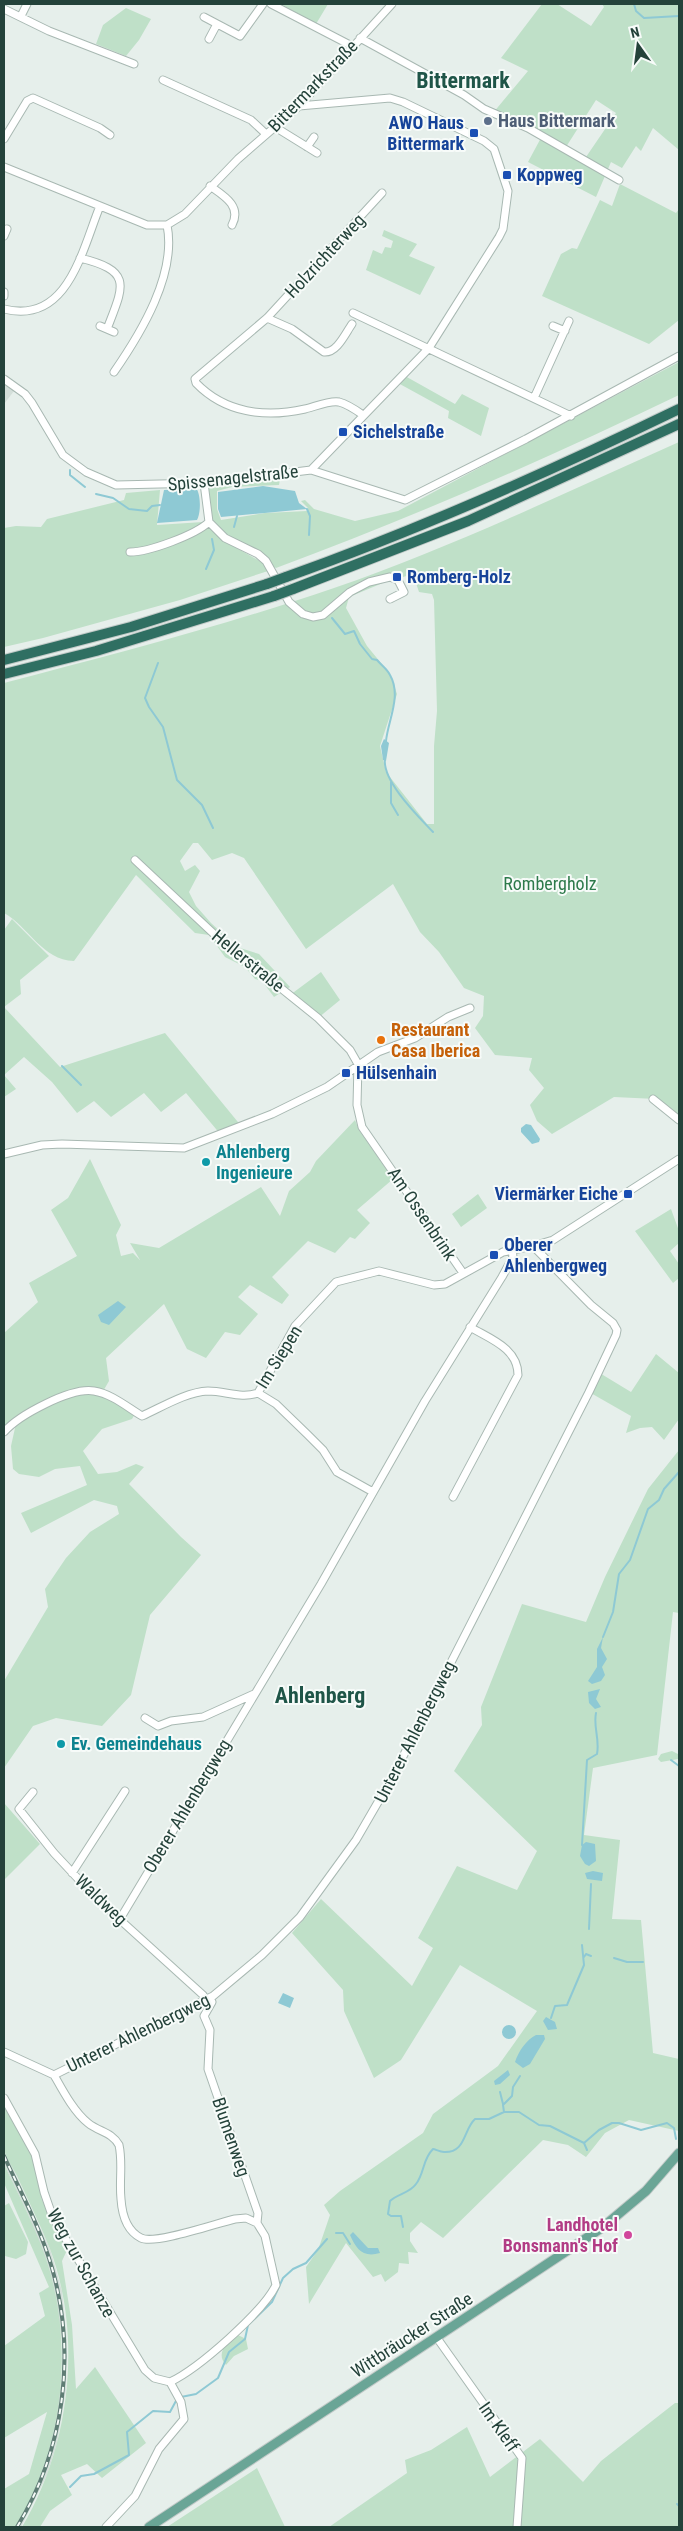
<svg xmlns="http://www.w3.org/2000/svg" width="683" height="2531" viewBox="0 0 683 2531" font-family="'Roboto Condensed',sans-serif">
<rect width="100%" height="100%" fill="#e6efeb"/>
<!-- built -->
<path fill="#d4dfda" d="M4 383 14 391 4 404Z
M4 2149 50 2249 62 2291 67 2343 66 2390 57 2443 47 2475 21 2527H15L41 2474 55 2425 62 2372V2343L55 2292 49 2268 29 2217 4 2164Z"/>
<!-- green -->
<path fill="#bfe0c8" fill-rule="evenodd" d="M281 4H328L316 24Z
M542 4H557L591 26 604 7 602 4H679V150L653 128 641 151 636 146 622 168 611 162 596 197 528 162 542 136 493 113 528 71 501 58ZM596 100 616 113 586 157 566 147Z
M126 8 151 19 139 40 126 56 96 44 103 25Z
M620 184 676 213 679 209V320L649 344 542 296 561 254 572 248 577 249 600 200 612 206Z
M384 230 417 244 409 256 435 267 420 295 366 270 373 250 382 254 385 247 391 248 393 241 382 236Z
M679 362V395C547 459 413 517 276 568L228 538 212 521 206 489 209 484 268 477 280 479 279 485 232 487 217 491V509L221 520 265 513 307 511 308 508 301 501 305 500 314 509 355 521 398 511Z
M405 376 455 404 462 394 489 408 481 436 448 418 449 411 398 383Z
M679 442V1121L656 1099 614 1097 552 1134 537 1121 530 1105 544 1088 529 1070 532 1058 495 1055 475 1028 483 1016 484 996 464 988 439 952 420 932 393 884 306 949 244 858 232 853 212 860 198 843H193L180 861 185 871 195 865 200 871 189 892 196 906 211 923 237 947 259 954 290 987 274 997 262 981 255 979 245 967 225 957 209 935 195 933 136 875 74 961C42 960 29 927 4 913V683C115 654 226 625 334 588 452 547 565 493 679 442ZM413 574 419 592 432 594 434 600 437 711 434 746V824H427L386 772 380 746 397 694 390 674 367 646 346 608 349 597 390 580 399 584 403 577Z
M160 490 157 525 203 522 221 539 265 564 268 571 180 600 43 638 4 647V528L16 526 41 527 47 519 124 500 126 493Z
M12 919 49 956 20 980 21 994 4 1007 60 1067 165 1033 242 1127 221 1135 186 1093 161 1112 144 1093 111 1117 94 1101 77 1113 52 1082 24 1057 4 1075 16 1089 4 1097V930Z
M321 972 340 1000 318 1018 290 995Z
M355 1120 359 1130 393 1179 357 1210 370 1223 355 1239 350 1237 335 1253 308 1241 272 1277 289 1295 282 1304 250 1285 238 1297 258 1314 240 1335 225 1332 206 1358 187 1349 164 1304 106 1358 109 1381 102 1393 136 1412 132 1419 102 1429 83 1451 98 1474 117 1472 136 1464 144 1467 129 1484 181 1537 201 1555 150 1615 131 1695 102 1726 56 1718 33 1726 4 1768V1681L48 1607 45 1589 66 1558 90 1532 119 1514 117 1506 94 1500 31 1533 21 1513 87 1485 80 1466 55 1469 39 1477 19 1474 13 1469 11 1446 17 1419 4 1432V1333L38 1302 29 1283 77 1256 51 1210 68 1198 90 1159 121 1225 116 1235 121 1256 133 1253 140 1260 130 1243 159 1248 261 1187 280 1216 289 1191 310 1172 316 1161Z
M478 1194 487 1208 461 1227 452 1214Z
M671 1209 679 1231V1243L670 1251 679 1264V1278L673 1283 635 1231Z
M656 1354 679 1373V1419L664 1440 652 1427 640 1428 626 1433 631 1416 589 1392 598 1372 631 1392Z
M679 1450V1613L673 1612 657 1755 593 1768 584 1835 620 1840 612 1919 641 1920 653 2053 679 2059V2131L629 2120 605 2133 586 2157 568 2145 543 2140 443 2238 421 2222 410 2233V2241L418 2253 408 2252 409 2264 399 2263 398 2272 385 2282 381 2274 373 2277 346 2243 309 2304 306 2267 318 2250 330 2215 324 2205 340 2191 423 2133 433 2114 498 2066 537 2011 460 1965 401 2060 374 2078 344 2011 343 1990 292 1933 321 1899 412 1986 433 1948 418 1938 457 1866 517 1890 537 1851 454 1771 482 1725 481 1707 522 1604 586 1622 605 1577 648 1489Z
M672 1751 678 1754V1759L661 1762 658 1759 661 1754Z
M4 1803 40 1844 4 1880Z
M4 2103 27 2144 34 2161 42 2200 68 2248 62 2261 72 2325 76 2389 95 2367 146 2443 102 2478 87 2464 61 2475 72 2495 50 2511 40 2527H22C70 2447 83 2337 50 2249 40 2224 28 2200 17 2176 13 2168 6 2158 4 2149 1 2135 4 2117 4 2103Z
M4 2164C20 2198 38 2232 49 2268 74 2353 62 2452 15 2527H4V2489L29 2474 47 2412 4 2438V2346L45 2316 39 2293 49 2287 4 2183Z
M9 2203 28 2242 26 2254 16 2259 5 2256 4 2250V2206Z
M238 2335 246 2339 248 2349 234 2356 226 2365C215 2353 227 2342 238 2335Z
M675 2403H679V2527H329L407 2473 405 2460 431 2450 467 2427 490 2477 540 2439 583 2482 601 2461Z
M257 2468 285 2527H167Z"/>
<!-- water -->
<path fill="#8ec9d4" d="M263 486 295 491 299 503 307 509 221 517 218 509V492Z
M196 488C201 494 201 513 197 520L157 523 164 490Z
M384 739 389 743 386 761 383 760 381 746Z
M526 1124 531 1125 540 1139 539 1142 532 1144 521 1132V1128Z
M118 1301 126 1307 109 1325 101 1322 98 1315Z
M603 1637 601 1648 607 1659 602 1667 605 1675 601 1681 592 1684 588 1681 597 1667V1649Z
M600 1689 596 1699 601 1707 595 1709 589 1703 588 1692Z
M586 1842 595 1844 596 1861 589 1866 585 1864 580 1856 582 1845Z
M593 1871 603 1873 602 1881 587 1879 585 1873Z
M283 1993 294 1998 290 2008 278 2003Z
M546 2017 555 2022 557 2029 548 2030 543 2021Z
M502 2032a7 7 0 1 1 14 0a7 7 0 1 1-14 0Z
M536 2035H544L545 2039 530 2064 523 2068 515 2062C518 2052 527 2039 536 2035Z
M508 2070 510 2075 500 2084 495 2085 494 2081Z
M353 2232 368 2248H378L380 2253C363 2258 356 2249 350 2235Z"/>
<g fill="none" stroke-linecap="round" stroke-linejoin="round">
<!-- stream -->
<path stroke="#8ec9d4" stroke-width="2" d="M625 4H634L636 11 644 18 679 16
M70 470V475L85 487
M96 494 113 498 129 509 147 511 152 506 160 505
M307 509 310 516 309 535
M234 527 237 516
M206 569 214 550 212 539
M332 618 345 634 354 631 360 644 372 659 377 660C382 666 387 669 390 675 402 696 388 720 386 741
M158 663 145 698 149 707 163 727 177 780 202 805 213 828
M385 759C382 781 418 816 433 832
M391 782V803L398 815
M62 1066 81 1085
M603 1637 613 1612 619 1574 630 1560 648 1509 659 1500 664 1489 679 1472
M671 1760 679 1766
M582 1845 587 1760 597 1754C600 1739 593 1727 596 1713
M589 1929 591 1884
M584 1957 586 1954 591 1956
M614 1958 627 1962H643
M551 2018 555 2006 567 2005 584 1965 582 1945
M500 2092 503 2104
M504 2112H519L539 2125 550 2126 584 2143 599 2130 612 2123H619L641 2130 667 2123 674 2128 676 2139
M584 2143 587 2150
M403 2227 401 2216H391L388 2214 390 2201C397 2194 410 2193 416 2184 425 2172 422 2160 433 2149 435 2149 440 2152 444 2152 466 2153 463 2130 475 2119H489L504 2112 503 2105 512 2096 513 2087 520 2076
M336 2233H343L350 2244
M181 2397 196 2394 218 2378 229 2352 245 2339 248 2325 272 2302 283 2278 293 2269 306 2263 327 2239
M70 2487 81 2476 94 2474 129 2455 127 2432 153 2411 170 2412 177 2399
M677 2504 679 2506"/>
<defs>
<path id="minor" d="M271 4 352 46
M4 9 49 31 134 64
M21 16 27 4
M204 17 240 36 263 4
M360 38 464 95 484 109 528 128 619 180
M209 39 217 24
M163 80 251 120 266 134
M299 106 390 98 403 102 484 141 494 149 508 191 503 229 499 237 429 348 311 470
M275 127 317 153
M4 139 27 101 33 98 100 128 110 135
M307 147 314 137
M4 167 147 225H167L185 214 238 159 299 106 392 4
M210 186C224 196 242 206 232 225
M4 236 7 229
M80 258C133 271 124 285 107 329
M4 292V296
M4 309C68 325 82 250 100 206
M353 313 571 416
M267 318 292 329 324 352C337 353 345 334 352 324
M100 326 114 332
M553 326 565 331
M114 372C141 333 177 274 167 225
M4 379 25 394 32 403 63 455 86 472 116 485 204 483 311 470 405 500 526 439 679 356
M534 398 569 321
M363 415C356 410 347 404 339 402 330 400 314 407 305 409 265 418 225 413 196 383L195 379 267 318 382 193
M204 483 209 522 225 538 258 554 266 561 289 602 303 614 313 617 323 615 350 592 369 582 390 577 398 580 404 592 390 599
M130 552C149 552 195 535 209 522
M135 860 215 935 318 1018 350 1050 358 1064 357 1105 362 1127 463 1273
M653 1099 679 1120
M4 1154 42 1145 62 1144 184 1148 272 1114 327 1087 378 1052 415 1038 448 1017 470 1008
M258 1393 276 1404 308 1435 323 1450 337 1472 373 1492
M4 1432C19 1415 71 1387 94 1391 112 1394 127 1407 142 1416 162 1407 186 1392 208 1391 226 1391 241 1399 258 1393L295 1326 336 1282 379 1271 434 1285 445 1284 503 1252 533 1246 553 1240 679 1159
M453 1497 518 1375C518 1348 490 1339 470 1327
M145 1718 158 1726 171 1721 203 1717 254 1694
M33 1792 19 1809 54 1853 96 1898 203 1995 205 1999
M72 1873 125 1791
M120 1919 321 1584 425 1401 502 1277 513 1257 512 1249
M4 2052 54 2075
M54 2075 213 1996 262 1955 300 1917 356 1840 392 1778 589 1392 616 1335 617 1330 613 1323 591 1305 533 1246
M54 2075C63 2091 74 2112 88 2123 99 2132 112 2132 119 2145 123 2163 119 2181 121 2199 122 2214 127 2231 141 2238 155 2245 217 2223 235 2219L246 2218 257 2223
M4 2098 35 2154 44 2192 53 2218 145 2370 154 2378 170 2382
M437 2338 522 2458 517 2527
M170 2382C198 2369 263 2312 276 2285L265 2236 257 2223 258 2213 208 2069 210 2030 204 2016 212 2002 210 1998
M106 2527 135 2496 159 2449 184 2419 181 2402 170 2382"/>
<path id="major" d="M149 2527 603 2227 646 2191 679 2153"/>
<path id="highway" d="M286 577C421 529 551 471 679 409
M293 589 468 521 679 424
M4 660 131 627 267 584
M4 674 96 651 274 596"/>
</defs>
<!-- minor casing -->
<use href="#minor" stroke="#a8b8b2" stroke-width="9"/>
<!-- major casing -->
<use href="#major" stroke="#c2cac8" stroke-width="11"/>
<!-- highway casing -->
<use href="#highway" stroke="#c2cac8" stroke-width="12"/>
<!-- minor -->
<use href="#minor" stroke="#fff" stroke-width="7"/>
<!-- major -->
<use href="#major" stroke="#6aa596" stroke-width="9"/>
<!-- highway -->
<use href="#highway" stroke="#2f6f62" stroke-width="10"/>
<defs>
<path id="rail" d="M4 2156C21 2193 41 2229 52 2268 77 2355 64 2450 17 2527"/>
</defs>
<!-- rail casing -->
<use href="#rail" stroke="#5f7d75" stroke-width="4"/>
<!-- rail -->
<use href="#rail" stroke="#f7fbf9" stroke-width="2" stroke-dasharray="5.5" stroke-linecap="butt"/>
<defs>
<path id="highway-bridge" d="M267 584 286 577
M274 596 293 589"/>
</defs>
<!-- highway-bridge casing -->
<use href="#highway-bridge" stroke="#c2cac8" stroke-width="12" stroke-linecap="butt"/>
<!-- highway-bridge -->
<use href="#highway-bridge" stroke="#2f6f62" stroke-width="10"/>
</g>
<!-- markers -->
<circle fill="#5c6f8a" stroke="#f7fbf9" stroke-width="2" cx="488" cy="121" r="5"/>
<g fill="#1a4fb4" stroke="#f7fbf9" stroke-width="2">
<rect x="469" y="128" width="10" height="10" rx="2.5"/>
<rect x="502" y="170" width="10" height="10" rx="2.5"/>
<rect x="338" y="427" width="10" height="10" rx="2.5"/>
<rect x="392" y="572" width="10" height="10" rx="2.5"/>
<rect x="341" y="1068" width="10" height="10" rx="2.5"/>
<rect x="623" y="1189" width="10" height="10" rx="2.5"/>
<rect x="489" y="1250" width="10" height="10" rx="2.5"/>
</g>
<circle fill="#e8710a" stroke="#f7fbf9" stroke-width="2" cx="381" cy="1040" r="5"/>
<g fill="#0f9aa8" stroke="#f7fbf9" stroke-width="2">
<circle cx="206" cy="1162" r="5"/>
<circle cx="61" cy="1744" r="5"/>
</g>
<circle fill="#d1479c" stroke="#f7fbf9" stroke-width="2" cx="628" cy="2235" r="5"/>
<g text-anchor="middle" stroke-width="4" stroke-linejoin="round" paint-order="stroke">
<!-- street labels -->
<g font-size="18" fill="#24423a" stroke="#f7fbf9">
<text transform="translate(313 86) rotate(-46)" y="6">Bittermarkstraße</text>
<text transform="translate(325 256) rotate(-47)" y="6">Holzrichterweg</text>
<text transform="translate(233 478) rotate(-6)" y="6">Spissenagelstraße</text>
<text transform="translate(248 961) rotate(39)" y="6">Hellerstraße</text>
<text transform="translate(422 1214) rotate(56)" y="6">Am Ossenbrink</text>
<text transform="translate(279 1357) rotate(-58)" y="6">Im Siepen</text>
<text transform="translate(415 1732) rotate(-63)" y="6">Unterer Ahlenbergweg</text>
<text transform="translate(187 1806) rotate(-59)" y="6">Oberer Ahlenbergweg</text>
<text transform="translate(101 1900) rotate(44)" y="6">Waldweg</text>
<text transform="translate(138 2033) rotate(-26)" y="6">Unterer Ahlenbergweg</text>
<text transform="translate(231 2137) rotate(71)" y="6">Blumenweg</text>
<text transform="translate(81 2263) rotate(61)" y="6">Weg zur Schanze</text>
<text transform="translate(412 2335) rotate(-33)" y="6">Wittbräucker Straße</text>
<text transform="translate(499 2427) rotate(55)" y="6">Im Kleff</text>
</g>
<!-- service labels -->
<g font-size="18" font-weight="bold" fill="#4e5e75" stroke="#f7fbf9" text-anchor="start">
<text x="498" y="127">Haus Bittermark</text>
</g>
<!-- transit labels -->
<g font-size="18" font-weight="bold" fill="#164399" stroke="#f7fbf9" text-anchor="start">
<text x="464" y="129" text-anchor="end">AWO Haus<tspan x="464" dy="21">Bittermark</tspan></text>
<text x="517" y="181">Koppweg</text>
<text x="353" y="438">Sichelstraße</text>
<text x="407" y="583">Romberg-Holz</text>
<text x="356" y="1079">Hülsenhain</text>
<text x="618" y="1200" text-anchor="end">Viermärker Eiche</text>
<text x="504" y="1251">Oberer<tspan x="504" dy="21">Ahlenbergweg</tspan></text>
</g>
<!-- park labels -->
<g font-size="18" fill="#2d7a4b" stroke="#f7fbf9">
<text x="550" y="890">Rombergholz</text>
</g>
<!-- food labels -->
<g font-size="18" font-weight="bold" fill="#c56008" stroke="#f7fbf9" text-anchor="start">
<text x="391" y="1036">Restaurant<tspan x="391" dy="21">Casa Iberica</tspan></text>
</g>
<!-- culture labels -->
<g font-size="18" font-weight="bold" fill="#0d838f" stroke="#f7fbf9" text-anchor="start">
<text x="216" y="1158">Ahlenberg<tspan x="216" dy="21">Ingenieure</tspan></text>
<text x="71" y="1750">Ev. Gemeindehaus</text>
</g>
<!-- hotel labels -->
<g font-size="18" font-weight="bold" fill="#b23c85" stroke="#f7fbf9" text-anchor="end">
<text x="618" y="2231">Landhotel<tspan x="618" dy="21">Bonsmann's Hof</tspan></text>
</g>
<!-- district labels -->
<g font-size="22" font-weight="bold" fill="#1f5548" stroke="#f7fbf9">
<text x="463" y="88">Bittermark</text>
<text x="320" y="1703">Ahlenberg</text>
</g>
</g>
<!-- border -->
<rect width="683" height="2531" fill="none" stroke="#24423a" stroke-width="10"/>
<!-- north arrow -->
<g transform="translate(638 45) rotate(346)" stroke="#f7fbf9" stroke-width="4" paint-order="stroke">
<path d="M0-4L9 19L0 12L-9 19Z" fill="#24423a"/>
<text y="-8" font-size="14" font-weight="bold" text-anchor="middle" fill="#24423a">N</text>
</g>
</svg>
